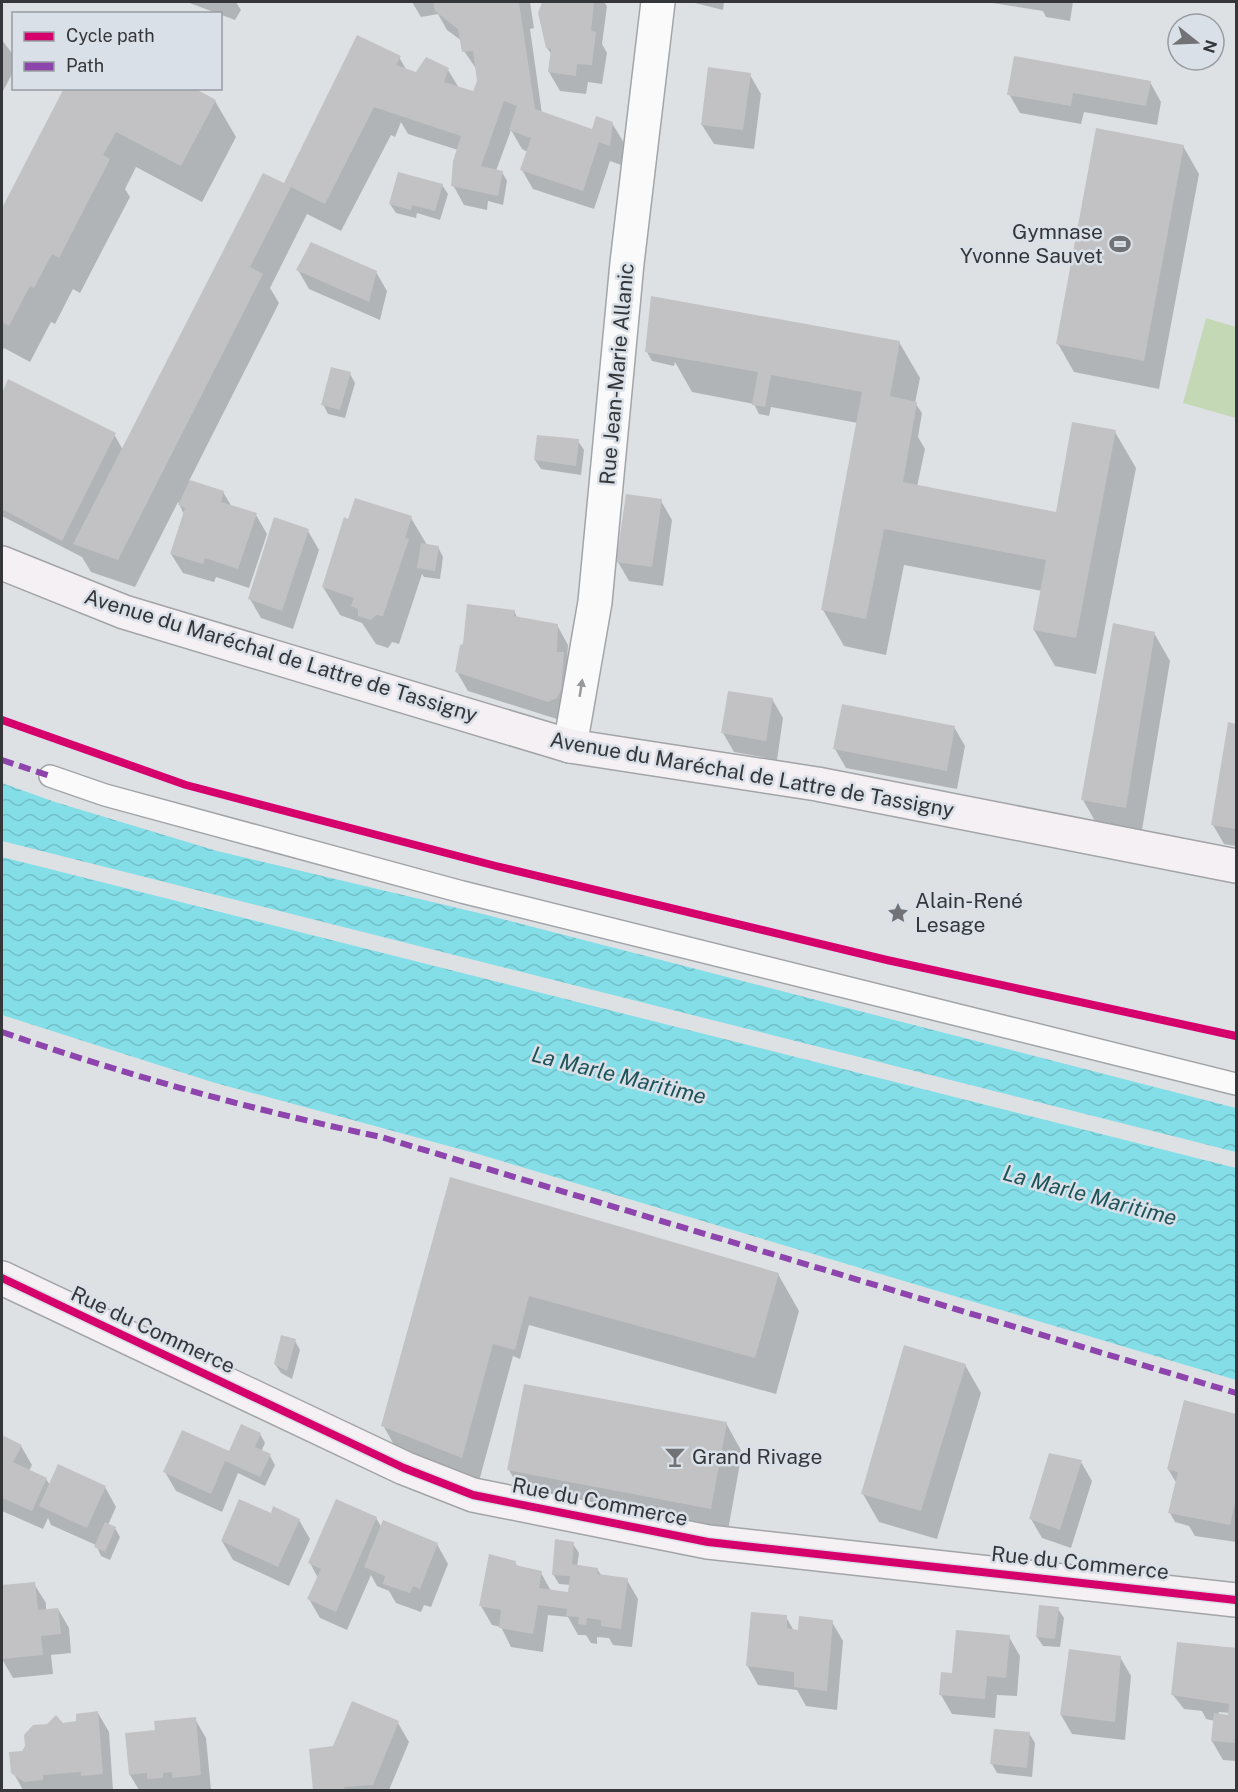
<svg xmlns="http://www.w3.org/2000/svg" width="1238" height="1792" viewBox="0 0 1238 1792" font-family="'Public Sans',sans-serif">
<defs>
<pattern id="water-waves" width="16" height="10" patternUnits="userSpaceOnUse" patternTransform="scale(1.5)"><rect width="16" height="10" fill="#83dee8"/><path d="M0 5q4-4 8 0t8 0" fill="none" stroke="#72bfc8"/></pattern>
</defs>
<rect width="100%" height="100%" fill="#dee1e4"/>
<!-- grass -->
<path fill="#c5d8b5" d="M1206 318 1236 327V418L1183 403Z"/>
<!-- water -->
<path fill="url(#water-waves)" d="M2 783 55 802 217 851 483 914 1236 1108V1380L478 1154 212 1082 2 1015Z"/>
<!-- pier -->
<path fill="#dee1e4" d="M2 841 1236 1152V1168L2 857Z"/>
<!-- shadow -->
<path fill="#0003" fill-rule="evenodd" d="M187 2H236L241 10 235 20Z
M412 2H530L534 28 530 29 542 114 593 131 612 123 624 143 621 165 610 161 594 209 533 189 522 170 528 152 522 149 511 130 496 171 502 172 507 181 503 205 488 201 487 210 464 205 453 185 458 150 408 134 401 122 395 137 391 135 341 231 307 214 270 288 279 303 189 481 223 492 232 507 256 515 267 534 249 588 216 577 214 582 183 573 171 554 184 514 178 502 135 587 91 572 82 557 2 516V396L9 381 114 434 123 450 284 185 399 57 407 71 417 74 448 70 459 88 474 93 478 81 477 70 464 51 462 41 447 30 438 14 421 17Z
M543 2H604L607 6 602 44 607 53 602 84 588 82 586 94 560 91 549 72 552 55 547 48 540 13Z
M691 2H724L723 10Z
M986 2H1073L1070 21 1046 17 1043 11Z
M2 40 14 56V70L2 93Z
M750 75 761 94 754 149 714 144 702 125Z
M1150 82 1161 102 1157 125 1084 112 1081 124 1020 113 1009 94Z
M65 88 215 101 236 137 202 202 136 167 125 189 130 197 80 293 73 289 55 324 51 322 30 362 4 348 2 352V211Z
M1183 146 1199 174 1159 389 1074 372 1058 344Z
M442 185 448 194 440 220 417 213 416 218 396 213 390 204Z
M298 270 376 272 387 291 380 320 309 289Z
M899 342 920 378 915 403 922 413 918 437 925 449 917 487 1057 514 1115 432 1136 468 1096 674 1055 666 1034 630 1042 591 904 565 886 655 844 646 823 610 858 423 771 407 769 416 759 414 754 404 692 392 675 362 674 366 652 361 647 352Z
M350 374 355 383 345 418 328 414 323 404Z
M578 441 584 450 581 475 541 469 535 460Z
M661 501 672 520 663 586 629 581 618 562Z
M411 518 427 545 438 547 443 557 440 579 424 577 422 574 399 644 392 642 388 648 376 644 362 623 340 615 323 587Z
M308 531 319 550 293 629 261 618 250 599Z
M514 611 518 619 557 625 568 645 567 661 574 673 560 720 468 691 457 672Z
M1154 633 1170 661 1141 836 1099 828 1083 800Z
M772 699 783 718 777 760 734 752 723 733Z
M1229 724 1236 725V846L1224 844 1213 825Z
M954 727 965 746 957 789 846 768 835 749Z
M429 1269 778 1274 799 1311 776 1394 529 1325 520 1359 513 1356 478 1485 399 1454 383 1425Z
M295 1341 300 1350 292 1379 281 1373 275 1364Z
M965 1365 981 1393 937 1539 879 1522 863 1494Z
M1185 1402 1236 1416V1542L1195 1536 1189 1526 1175 1522 1170 1513 1177 1484 1168 1469Z
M726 1423 742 1452 727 1536 525 1498 509 1470Z
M260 1434 265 1443 261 1452 270 1456 275 1465 265 1486 238 1473 222 1512 176 1491 165 1472 230 1455Z
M2 1437 21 1446 32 1465 29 1471 46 1479 50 1485 105 1487 116 1507 108 1525 115 1528 120 1537 110 1560 101 1556 96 1545 51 1525 48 1518 43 1529 2 1511Z
M1081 1462 1092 1481 1071 1548 1042 1538 1031 1519Z
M271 1515 299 1520 310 1539 289 1586 233 1560 222 1541Z
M376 1518 382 1528 437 1544 448 1564 431 1607 424 1605 421 1612 396 1603 389 1591 377 1586 371 1575 347 1630 320 1618 309 1599 318 1578 310 1563Z
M573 1544 579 1553 577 1567 597 1569 602 1576 627 1580 638 1599 632 1647 613 1645 609 1638 597 1637V1644L591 1643 586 1635H578L568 1617 548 1615 543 1652 511 1647 501 1627 492 1625 481 1606 515 1562 518 1568 541 1573 551 1591 570 1597 571 1585 559 1584 553 1574Z
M34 1584 46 1603V1611L58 1609 69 1628 71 1653 51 1655 53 1674 13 1678 2 1659V1587Z
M1058 1609 1064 1618 1060 1647 1043 1646 1037 1637Z
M786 1617 794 1631 832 1622 843 1641 837 1710 806 1706 797 1690 758 1685 747 1665Z
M1009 1637 1020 1656 1017 1696 997 1695 995 1718 952 1714 941 1695 954 1675Z
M1178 1644 1236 1648V1761L1223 1760 1212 1741 1215 1721 1206 1719 1202 1711 1184 1709 1173 1695ZM1219 1712 1230 1713 1229 1716 1218 1715Z
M1120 1657 1131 1676 1125 1740 1072 1734 1061 1715Z
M98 1713 109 1732 113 1790H23L13 1772 23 1753Z
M195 1719 206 1738 211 1790H139L130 1775Z
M398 1723 409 1742 389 1790H315L311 1750 334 1748Z
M1029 1733 1035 1743 1032 1777 997 1773 992 1764Z"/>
<!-- building -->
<path fill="#c2c2c5" d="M433 2H519L535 109 592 129 596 116 613 122 610 146 599 142 583 191 520 170 531 138 509 130 517 106 504 101 481 166 503 171 498 196 451 186 453 161 461 136 374 107 325 204 291 187 250 267 263 274 118 560 73 544 263 173 284 183 357 35 401 56 396 65 416 72 426 57 449 68 444 82 473 91 477 81 473 51 462 52 458 29 435 11Z
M542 2H594L591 31 596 32 592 65 577 64 576 76 548 72 551 49 546 48 538 13Z
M1014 56 1151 81 1146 106 1073 93 1071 106 1007 95Z
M708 67 751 73 743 130 701 125Z
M64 88H194L216 100 181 166 116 132 103 155 110 159 59 258 52 254 34 288 30 286 9 326 2 322V208Z
M1096 128 1184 145 1144 361 1056 344Z
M398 172 443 184 435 211 412 205 411 210 389 204Z
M311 242 377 271 369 302 296 270Z
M651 296 900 341 890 396 917 402 903 482 1056 512 1072 422 1116 430 1076 638 1033 630 1046 560 884 529 866 619 821 610 862 392 771 375 765 407 752 405 758 372 645 352Z
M331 367 351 372 340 410 321 405Z
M8 379 116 433 62 541 2 509V393Z
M537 435 579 439 576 466 534 460Z
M190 480 224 491 221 502 257 513 238 569 205 558 203 564 170 554 185 508 178 505Z
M626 494 662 499 652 567 616 562Z
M355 498 412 516 405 538 409 539 383 616 376 615 371 620 358 616V609L351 606 354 598 322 587 344 517 348 519Z
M274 517 309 529 282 611 248 599Z
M421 543 439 546 435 571 417 568Z
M467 604 515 610 514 616 558 624 557 652H564L561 690 557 698 548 702 455 672 460 645 463 644Z
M1113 623 1155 632 1126 808 1081 800Z
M728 691 773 698 766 741 721 733Z
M842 704 955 726 947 771 833 749Z
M1228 722 1236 724V829L1211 825Z
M450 1177 779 1273 755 1358 529 1296 515 1350 493 1344 462 1458 381 1426Z
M281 1335 296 1339 287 1371 274 1364Z
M904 1345 966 1364 921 1511 861 1494Z
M524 1384 727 1422 711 1509 507 1470Z
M1184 1400 1236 1414V1498L1230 1525 1168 1513 1178 1472 1167 1469Z
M241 1424 261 1433 255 1447 271 1454 260 1477 225 1461 211 1494 163 1472 182 1430 229 1451Z
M2 1435 22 1445 13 1462 47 1478 32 1511 2 1498Z
M1049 1453 1082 1460 1060 1530 1029 1519Z
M58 1464 106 1486 87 1528 39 1506Z
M239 1499 271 1513 273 1506 300 1519 278 1567 221 1541Z
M336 1499 377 1517 336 1612 307 1599 321 1569 308 1563Z
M383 1520 438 1543 420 1589 413 1586 410 1593 383 1584 385 1576 364 1567Z
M105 1522 116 1527 105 1552 94 1547Z
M555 1539 574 1542 572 1564 598 1568 597 1574 628 1578 621 1629 601 1626V1620L587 1618 586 1625 578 1624 579 1617 566 1616 567 1609 538 1605 533 1634 499 1628 501 1610 479 1606 489 1554 516 1561 515 1565 542 1571 539 1588 568 1592 570 1576 552 1575Z
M35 1582 38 1610 58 1608 61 1634 41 1636 43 1655 2 1659V1585Z
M1039 1605 1059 1607 1055 1639 1036 1637Z
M751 1612 787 1615V1628L798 1630 799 1616 833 1620 827 1691 794 1687V1672L746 1666Z
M956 1630 1010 1635 1006 1678 987 1676 985 1699 939 1695 941 1672 952 1673Z
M1177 1642 1236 1648V1743L1211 1741 1214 1713 1228 1715 1229 1704 1171 1695Z
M1069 1649 1121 1656 1115 1722 1060 1715Z
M352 1701 399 1721 373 1785 344 1787 345 1790H313L309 1749 333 1746Z
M98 1711 103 1774 81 1776V1772L43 1775V1780L24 1782 11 1773 9 1752 22 1751 25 1746 24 1735 33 1725 47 1724 56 1715 63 1723 76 1721V1714Z
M196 1717 201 1775 172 1778V1772L163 1773V1778L147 1779V1773L129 1775 125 1733 155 1730 154 1721Z
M994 1729 1030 1732 1027 1768 990 1764Z"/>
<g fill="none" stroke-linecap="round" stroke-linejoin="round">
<defs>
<path id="lane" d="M50 776 105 795 462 892 1236 1084"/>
<path id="street" d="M570 746 595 602 627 263 658 2"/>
<path id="secondary" d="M2 563 124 612 570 746 817 784 1236 866
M2 1278 404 1468 473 1495 708 1542 1236 1600"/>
</defs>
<!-- lane casing -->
<use href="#lane" stroke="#a2a4a7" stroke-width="24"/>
<!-- street casing -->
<use href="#street" stroke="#a2a4a7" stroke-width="36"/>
<!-- secondary casing -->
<use href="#secondary" stroke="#a2a4a7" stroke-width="36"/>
<!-- lane -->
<use href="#lane" stroke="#fafafb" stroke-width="21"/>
<!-- street -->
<use href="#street" stroke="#fafafb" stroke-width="33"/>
<!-- secondary -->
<use href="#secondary" stroke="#f4f0f3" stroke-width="33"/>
<!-- quiet -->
<path stroke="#8e44ad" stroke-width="6" stroke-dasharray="12 6" stroke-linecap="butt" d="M2 760 50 776
M2 1032C125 1075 253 1110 381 1137L1236 1393"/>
<defs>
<path id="cycleway" d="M2 720 186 785 496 866 887 960 1236 1036
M2 1278 404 1468 473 1495 708 1542 1236 1600"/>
</defs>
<!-- cycleway casing -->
<use href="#cycleway" stroke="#dae0e8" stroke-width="11"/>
<!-- cycleway -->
<use href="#cycleway" stroke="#d6006c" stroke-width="8"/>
</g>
<!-- one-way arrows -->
<defs><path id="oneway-solid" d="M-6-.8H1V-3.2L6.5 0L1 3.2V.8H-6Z" transform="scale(1.5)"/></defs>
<use fill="#97989a" href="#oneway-solid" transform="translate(581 688) rotate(-81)"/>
<!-- icons -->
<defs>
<symbol id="stadium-bare" viewBox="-9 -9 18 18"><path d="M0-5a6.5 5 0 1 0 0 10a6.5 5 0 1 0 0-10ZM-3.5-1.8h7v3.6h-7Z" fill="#707275" stroke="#dae0e8" stroke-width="2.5" paint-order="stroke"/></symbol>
<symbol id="sight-bare" viewBox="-9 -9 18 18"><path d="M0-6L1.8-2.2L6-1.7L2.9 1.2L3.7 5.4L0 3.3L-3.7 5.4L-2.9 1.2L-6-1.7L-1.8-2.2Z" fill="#707275" stroke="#dae0e8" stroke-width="2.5" paint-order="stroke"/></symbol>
<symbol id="bar-bare" viewBox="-9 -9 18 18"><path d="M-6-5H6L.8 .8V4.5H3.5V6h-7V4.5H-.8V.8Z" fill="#707275" stroke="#dae0e8" stroke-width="2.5" paint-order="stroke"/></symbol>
</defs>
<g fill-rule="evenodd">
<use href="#stadium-bare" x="1105" y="229" width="30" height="30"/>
<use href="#sight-bare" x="883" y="898" width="30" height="30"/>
<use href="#bar-bare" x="660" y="1442" width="30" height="30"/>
</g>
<g text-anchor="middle" stroke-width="5" stroke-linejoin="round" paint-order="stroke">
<!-- poi labels -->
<g font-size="21" fill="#343639" stroke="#dae0e8" text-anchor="start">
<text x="1103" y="239" text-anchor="end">Gymnase<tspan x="1103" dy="24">Yvonne Sauvet</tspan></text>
<text x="915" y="908">Alain-René<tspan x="915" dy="24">Lesage</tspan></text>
<text x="692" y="1464">Grand Rivage</text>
</g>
<!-- street labels -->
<g font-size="21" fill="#343639" stroke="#dae0e8">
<text transform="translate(617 374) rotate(-85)" y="7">Rue Jean-Marie Allanic</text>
<text transform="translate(281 656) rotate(17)" y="7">Avenue du Maréchal de Lattre de Tassigny</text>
<text transform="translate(752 775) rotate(10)" y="7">Avenue du Maréchal de Lattre de Tassigny</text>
<text transform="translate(153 1330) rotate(25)" y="7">Rue du Commerce</text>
<text transform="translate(600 1502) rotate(11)" y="7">Rue du Commerce</text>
<text transform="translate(1080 1563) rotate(6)" y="7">Rue du Commerce</text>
</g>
<!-- water labels -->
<g font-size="22" font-style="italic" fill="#1d545a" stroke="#dae0e8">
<text transform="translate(619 1075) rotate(14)" y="8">La Marle Maritime</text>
<text transform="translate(1090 1195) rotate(15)" y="8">La Marle Maritime</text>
</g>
</g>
<!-- border -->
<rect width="1238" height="1792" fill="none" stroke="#343639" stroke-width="6"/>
<!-- legend -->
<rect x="12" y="12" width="210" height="78" fill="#dae0e8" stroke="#989ca2" stroke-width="1.5"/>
<rect x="24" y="32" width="30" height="9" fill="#d6006c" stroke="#989ca2" stroke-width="1.5"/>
<text x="66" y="42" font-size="18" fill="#343639">Cycle path</text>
<rect x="24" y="62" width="30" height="9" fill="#8e44ad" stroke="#989ca2" stroke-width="1.5"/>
<text x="66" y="72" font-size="18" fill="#343639">Path</text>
<!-- north arrow -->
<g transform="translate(1196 42) rotate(108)"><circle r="28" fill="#dae0e8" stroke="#989ca2" stroke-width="1.5"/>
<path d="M0-4.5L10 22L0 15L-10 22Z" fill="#707275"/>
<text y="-9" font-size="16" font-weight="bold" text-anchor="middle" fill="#343639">N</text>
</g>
</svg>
